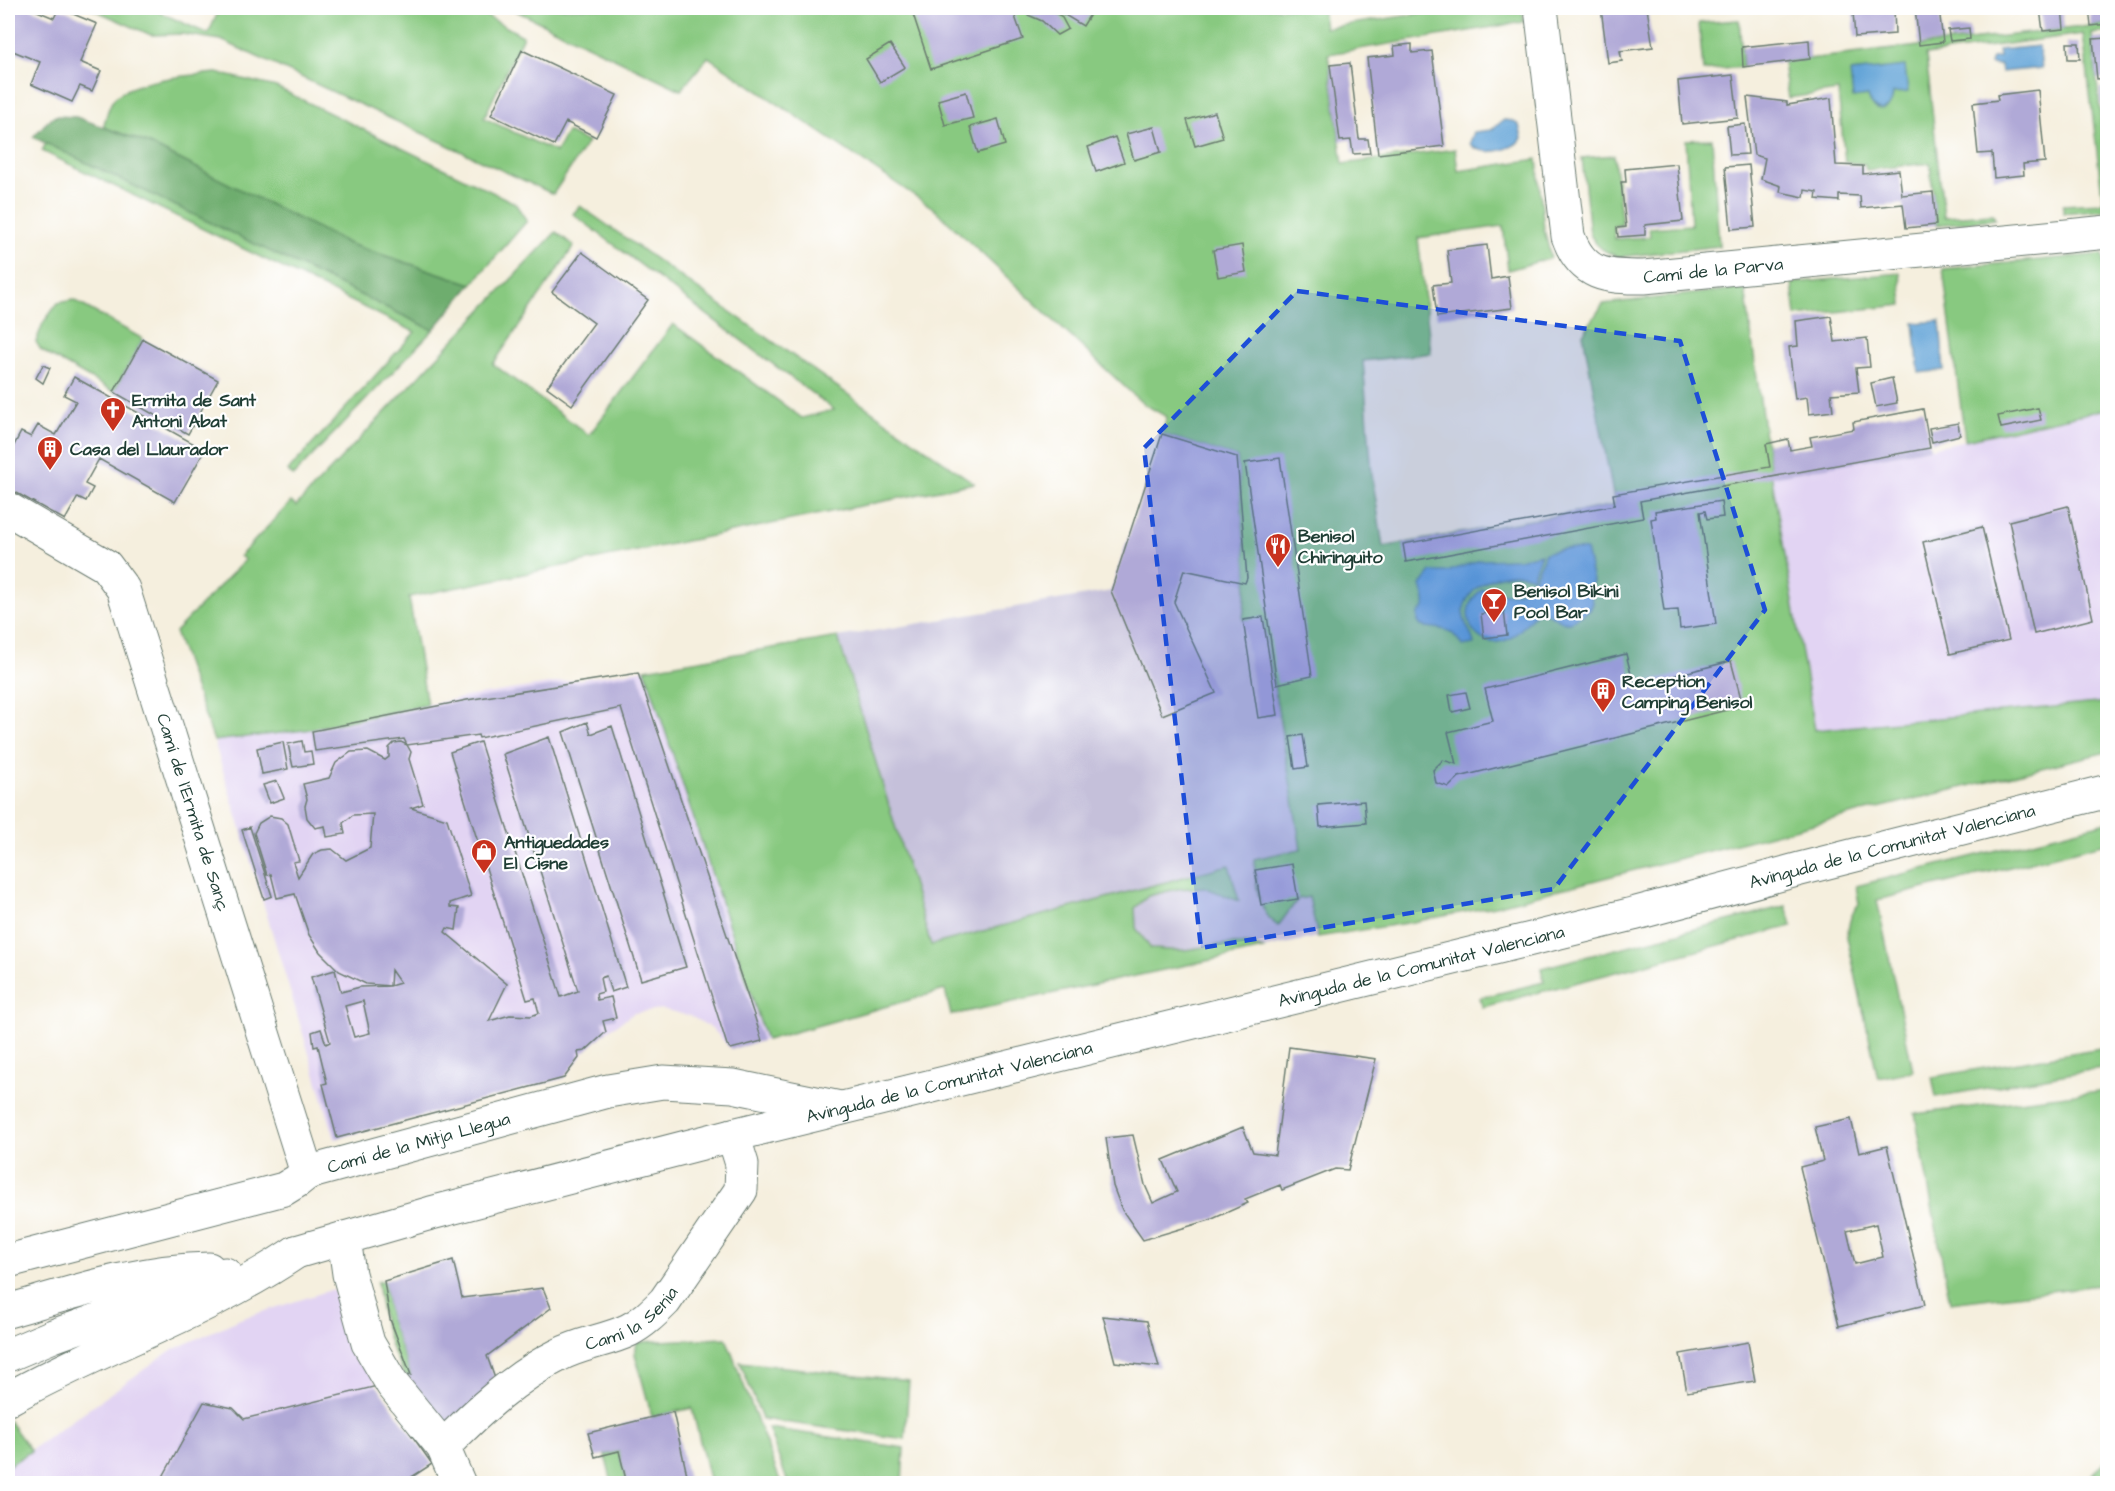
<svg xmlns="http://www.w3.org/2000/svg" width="2115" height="1491" viewBox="0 0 2115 1491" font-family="'Architects Daughter',sans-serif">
<rect width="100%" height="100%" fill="#fff"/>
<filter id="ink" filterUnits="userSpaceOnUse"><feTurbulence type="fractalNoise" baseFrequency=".0167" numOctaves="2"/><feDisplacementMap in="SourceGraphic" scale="12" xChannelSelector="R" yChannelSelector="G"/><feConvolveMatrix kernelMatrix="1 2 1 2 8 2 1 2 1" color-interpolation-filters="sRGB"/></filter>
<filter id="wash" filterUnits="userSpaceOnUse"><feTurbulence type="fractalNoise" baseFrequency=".008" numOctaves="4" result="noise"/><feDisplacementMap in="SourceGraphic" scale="24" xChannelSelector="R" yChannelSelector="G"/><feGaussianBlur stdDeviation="1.35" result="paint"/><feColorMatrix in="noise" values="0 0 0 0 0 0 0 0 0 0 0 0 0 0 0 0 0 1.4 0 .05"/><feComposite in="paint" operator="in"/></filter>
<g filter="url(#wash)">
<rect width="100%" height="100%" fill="#f5efde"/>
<!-- built -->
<path fill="#e2d4f3" d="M2107 409V702L1815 730 1772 476 1930 448Z
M645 669 766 1040 731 1049 712 1028 690 1016 662 1009 634 1013 606 1032 585 1051 564 1078 335 1139 214 741 305 730 466 697Z
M334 1289 355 1342 377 1386 432 1464 401 1484H8V1466L170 1351 240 1319Z"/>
<!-- industrial -->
<path fill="#c5c0da" d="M1167 417 1241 440 1278 715 1309 897 1318 937 951 1015 945 990 838 637 1111 591Z"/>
<!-- green -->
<path fill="#88c980" stroke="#54835a" stroke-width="1.5" d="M90 8H150L208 34 220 8H485L483 14 523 36 484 118 556 152 567 132 588 142 553 194 221 40 182 34 151 35Z
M510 8H1322L1325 28 1457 8H1522L1524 22 1328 54 1343 164 1455 149 1458 171 1537 159 1544 229 1551 258 1508 270 1503 226 1418 238 1431 353 1363 361 1372 475 1383 547 1615 505 1583 334 1603 304 1745 288 1766 444 1815 730 2107 702V752L1829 820 1495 906 1413 922 1318 937 1309 897 1298 899 1278 926C1257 912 1256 883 1254 859L1301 849 1263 618 1243 620 1247 578 1237 457 1162 434 1167 417 1142 403 933 208 708 57 681 90Z
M1739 20 1743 67 1703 71 1699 23Z
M2107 24V32L2092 34 2107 178V209L2063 213V205L2103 203 2083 34 1926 55 1944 217 1993 214 1995 219 1936 225 1930 163 1866 170 1865 164 1845 162 1838 91 1788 98 1783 62Z
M217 73 276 87 515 203 527 221 472 284 349 244 147 143 103 127C106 119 108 107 113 100 129 79 192 75 217 73Z
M1712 139 1719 246 1619 257C1605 252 1597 248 1590 234L1582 158 1614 155 1622 225 1614 226 1615 239 1650 237 1649 228 1691 225 1686 140Z
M46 143 433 330 293 476 288 471 415 332 42 151Z
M580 206 974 483 409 597 427 705 305 730 214 741 175 632 245 560 240 556 291 502 296 506 556 232 574 246 493 364 589 435 673 324 802 418 834 410 573 214Z
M2103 254 2108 290 2107 409 1965 440 1943 269Z
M1900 273 1903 305 1796 316 1792 283Z
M73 300 143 339 114 392 49 355 41 350 36 342 43 323 58 303Z
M838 637 931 945 1229 865 1239 901 1204 887 1177 889 1148 896 1135 908 1136 928 1151 949C1162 949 1174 951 1184 950 1214 947 1233 938 1263 949L951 1015 945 990 766 1040 645 669Z
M2107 822V843L1877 900 1913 1071 1878 1078 1847 937C1849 924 1850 914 1859 904L1856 886Z
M1786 906 1792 926 1483 1007 1479 998 1544 982 1541 968Z
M2107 1047V1067L1936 1097 1932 1077Z
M2107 1090V1284L1950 1303 1915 1114Z
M384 1281 390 1319 411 1375 405 1376 392 1349 383 1321 377 1282Z
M726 1338 781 1483H710L692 1408 652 1417 635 1354 637 1342Z
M740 1362 909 1381 905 1439 762 1419Z
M9 1421 31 1451 8 1466V1422Z
M768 1428 904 1448 902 1483H788Z
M619 1451 627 1483H612L605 1455Z
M2107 1460V1483H2082Z"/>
<!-- forest -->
<path fill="#6ead6e" stroke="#467551" stroke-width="1.5" d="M55 116 76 117 147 143 349 244 472 284 433 330 33 137 45 124Z"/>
<!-- water -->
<path fill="#65a5d8" stroke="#427186" stroke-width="1.5" d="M2039 46 2042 68 2001 72 2000 65 1990 64 1992 58 1999 57 1998 50Z
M1905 66 1908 92 1893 93C1892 114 1873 116 1868 96L1853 98 1850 72Z
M1504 120 1514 121 1519 125 1522 138C1514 151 1479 158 1470 143L1474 132 1491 130Z
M1940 321 1944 370 1919 373 1914 323Z
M1560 549 1586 550 1593 581 1590 587 1593 603 1590 610 1570 622C1566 622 1563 622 1559 620 1550 616 1547 609 1536 613 1528 621 1519 633 1509 639 1475 655 1451 609 1483 589 1520 603 1534 586 1545 553Z
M1541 554 1532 577C1509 567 1470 582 1464 608 1461 622 1472 631 1474 644L1462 646C1451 625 1441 630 1421 626L1418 622V614C1431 603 1423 598 1421 585L1431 572H1447L1480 560 1518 559Z"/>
<g id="blocks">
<!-- building -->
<path fill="#b0a9d7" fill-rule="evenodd" d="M8 8H30L54 18 59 8 97 24 80 62 101 71 92 91 80 86 72 102 31 84 40 62 8 49Z
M911 8H1012L1023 39 931 69Z
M1029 8H1045L1061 16 1068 29 1057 35 1042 21 1028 15Z
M1053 8H1094L1083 26Z
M1601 8H1647L1653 47 1620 51 1622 61 1608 63Z
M1915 8H1939L1943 42 1919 45Z
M2062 8 2064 29 2043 31 2040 9Z
M2089 8H2108V24L2091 26Z
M1894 9 1895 34 1855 37 1853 12Z
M1969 28 1970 39 1950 41 1948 30Z
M2108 38V78L2097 79 2093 39Z
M1809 40 1810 59 1743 67 1742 47Z
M2067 43H2079L2080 59H2068Z
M890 44 905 67 880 82 866 59Z
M1412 44V53L1432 51 1444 146 1378 154 1367 58 1395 55 1394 46Z
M522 50 617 95 596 137 566 122 554 145 491 115Z
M1350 63 1359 139H1368L1370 153 1353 154 1351 140 1340 141 1330 65Z
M1733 75 1738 118 1682 124 1678 81Z
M2100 88H2107L2108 105H2101Z
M2038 90 2045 162 2023 164 2024 175 1994 178 1992 153 1978 154 1973 103 1998 100 1997 95Z
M966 92 973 118 945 125 938 100Z
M1747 97 1787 102V105L1831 98 1836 165 1863 166V174L1899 170 1902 195 1933 192 1936 225 1906 228 1903 204 1861 208 1860 196 1839 195V201L1816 199 1817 192 1805 190 1804 197 1780 192 1781 186 1761 179 1765 158 1754 155Z
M1215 112 1223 138 1195 146 1187 120Z
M998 119 1005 145 978 153 970 127Z
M1745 124 1748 154 1730 155 1727 126Z
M1154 127 1161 152 1134 160 1126 134Z
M1115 137 1124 162 1096 172 1088 147Z
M1677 164 1683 221 1645 225V235L1618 237 1617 228 1626 227 1621 182H1626L1625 169Z
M1749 165 1755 227 1731 229 1725 167Z
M1242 245 1246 272 1218 277 1213 250Z
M1487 245 1491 279 1508 276 1512 308 1437 317 1433 285 1451 283 1447 250Z
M582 252 648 300 572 405 547 387 594 323 552 292Z
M1831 316 1835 342 1867 338 1870 367 1856 368 1859 392 1831 394 1833 411 1809 414 1807 397 1795 399 1789 347 1798 346 1796 321Z
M143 339 218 380 188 434 114 392Z
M43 365 50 368 43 383 36 378Z
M74 377 205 450 175 502 99 459 85 484 93 488 86 501 78 497 65 520 8 488V457L21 432 31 437 38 425 56 435 76 401 64 395Z
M1892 378 1897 403 1876 407 1871 383Z
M2038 408 2041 420 2001 428 1998 416Z
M1923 409 1930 448 1640 501 1643 518 1406 562 1403 544 1615 505 1613 494 1770 467 1766 444 1788 439 1790 450 1812 446 1810 437 1854 429 1853 422Z
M1958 423 1960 435 1932 442 1929 428Z
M1162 434 1237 457 1247 578 1245 583 1184 570 1174 602 1216 693 1162 715 1111 591Z
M1280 458 1312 676 1277 684 1245 463Z
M1721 501 1723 517 1707 519 1705 511 1700 512 1716 624 1680 629 1678 610 1664 611 1651 519 1656 518 1655 511Z
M2068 506 2093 619 2034 634 2009 521Z
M1982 527 2009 640 1950 654 1923 542Z
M1504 611 1507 635 1484 638 1481 614Z
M1263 617 1278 715 1258 718 1243 620Z
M1626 654 1634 686 1731 661 1743 706 1459 777 1449 787 1436 783 1433 770 1443 760 1456 764 1448 732 1493 721 1485 689Z
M638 673 755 1018 762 1041 731 1049 727 1045 621 708 479 738 478 735 407 745 404 739 315 751 312 731 467 700Z
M1466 692 1470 708 1452 712 1449 695Z
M587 722 591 734 612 726 686 967 641 980 563 732Z
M1303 735 1308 767 1295 769 1290 737Z
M549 737 626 987 611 992 606 976 600 978 603 992 596 994 597 1000 611 997 616 1018 603 1021 606 1032 585 1051 578 1052 579 1058 564 1078 337 1138 323 1084 327 1083 318 1046 314 1047 312 1032 321 1029 326 1044 330 1042 311 977 335 970 341 992 360 987 390 986 400 983 391 970 390 986 366 984 339 971 320 952 309 935 295 894 277 898 271 874 267 875 254 833 259 823 270 816 281 818 288 824 299 861 293 862 298 877 313 854 322 850 332 849 346 860 370 848 373 814 353 815 343 823 345 834 327 837 325 826 315 828 307 818 305 806 307 799 303 784 329 778 336 763 351 752 368 751 385 760 389 757V748L394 743 401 742 407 745 411 752 409 759 423 804 411 808 447 819 471 896 450 903V907L459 908 456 930 447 928 445 932 507 984 489 1021 510 1015 531 1016 539 1013 535 998 527 1000 450 752 480 742 561 997 578 991 503 754ZM363 1001 370 1033 354 1037 345 1006Z
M302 741 304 752 311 751 313 764 293 767 288 744Z
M283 742 288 769 262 774 257 748Z
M277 781 284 798 270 803 263 785Z
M1364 801 1366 823 1320 827 1318 805Z
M250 827 272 896 264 899 242 830Z
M1292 864 1298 899 1261 905 1255 870Z
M1289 1047 1376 1059 1348 1170 1335 1169 1282 1190 1280 1185 1245 1199 1248 1203 1210 1220 1143 1240 1122 1210 1113 1186 1106 1138 1133 1135 1145 1185 1153 1203 1177 1192 1163 1160 1243 1127 1253 1152 1275 1155Z
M1851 1119 1859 1153 1887 1146 1925 1305 1839 1326 1800 1167 1823 1161 1815 1127ZM1876 1224 1883 1257 1855 1264 1847 1231Z
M453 1260 462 1298 543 1288 551 1308 487 1356 498 1387 447 1425 440 1421 405 1376 411 1375 390 1319 384 1281Z
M1103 1316 1147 1321 1159 1367 1115 1362Z
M1748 1342 1755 1381 1687 1392 1680 1354Z
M377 1386 432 1464 401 1484H159L204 1402 233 1408 244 1419Z
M673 1412 689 1484H627L619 1451 595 1457 588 1433Z"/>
</g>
</g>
<g filter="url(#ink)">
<use href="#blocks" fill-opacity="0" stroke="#6a7b70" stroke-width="1.5"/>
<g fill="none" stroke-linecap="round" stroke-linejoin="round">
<defs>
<g id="street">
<path id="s1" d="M1541 8 1568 236C1582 276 1606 277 1644 277L2108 232"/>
<path id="s2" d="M8 509 106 566 123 589 307 1173 608 1091 663 1082 733 1086 840 1108"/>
<path d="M344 1238 349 1274 368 1343 392 1384 443 1447 459 1484"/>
<path id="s3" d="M443 1447C477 1412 515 1377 559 1355 581 1343 607 1341 629 1330 643 1323 654 1312 665 1301L741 1190 742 1164 733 1135"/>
</g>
<g id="secondary">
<path id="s4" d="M296 1252 431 1213 733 1135 1633 914 1800 869 2108 791"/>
<path d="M8 1261 284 1189 297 1181 307 1173"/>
</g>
<path id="highway" d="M8 1311C74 1292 140 1270 209 1269
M8 1355 53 1336 225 1274
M8 1399C102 1346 206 1313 296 1252"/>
</defs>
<!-- street casing -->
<use href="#street" stroke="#6a7b70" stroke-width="35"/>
<!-- secondary casing -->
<use href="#secondary" stroke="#6a7b70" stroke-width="35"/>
<!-- highway casing -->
<use href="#highway" stroke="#6a7b70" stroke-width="35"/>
<!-- street -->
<use href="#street" stroke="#fff" stroke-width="33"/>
<!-- secondary -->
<use href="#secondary" stroke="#fff" stroke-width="33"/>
<!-- highway -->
<use href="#highway" stroke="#fff" stroke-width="33"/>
</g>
</g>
<!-- marked area -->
<path fill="#1d4ed8" fill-opacity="0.2" stroke="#1d4ed8" stroke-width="4.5" stroke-dasharray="12 8" stroke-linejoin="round" d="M1297 291 1680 341 1765 610 1554 889 1201 948 1144 448Z"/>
<!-- icons -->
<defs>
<symbol id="church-pin" viewBox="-11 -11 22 30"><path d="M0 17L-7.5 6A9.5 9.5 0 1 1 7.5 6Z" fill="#c8321e" stroke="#fff"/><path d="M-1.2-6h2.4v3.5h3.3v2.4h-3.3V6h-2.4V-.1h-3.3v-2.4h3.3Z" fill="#fff"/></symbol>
<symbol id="building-pin" viewBox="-11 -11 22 30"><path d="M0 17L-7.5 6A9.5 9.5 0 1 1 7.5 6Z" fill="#c8321e" stroke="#fff"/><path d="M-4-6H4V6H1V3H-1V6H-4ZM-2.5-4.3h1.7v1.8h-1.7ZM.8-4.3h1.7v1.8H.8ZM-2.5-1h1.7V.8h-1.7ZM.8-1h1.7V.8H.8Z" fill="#fff"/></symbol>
<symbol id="restaurant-pin" viewBox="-11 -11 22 30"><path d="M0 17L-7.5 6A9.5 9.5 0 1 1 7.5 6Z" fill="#c8321e" stroke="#fff"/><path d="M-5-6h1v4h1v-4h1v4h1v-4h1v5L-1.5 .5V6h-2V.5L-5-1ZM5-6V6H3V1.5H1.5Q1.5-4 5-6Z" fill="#fff"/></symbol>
<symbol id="bar-pin" viewBox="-11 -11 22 30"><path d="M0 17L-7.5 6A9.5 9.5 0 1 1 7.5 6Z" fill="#c8321e" stroke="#fff"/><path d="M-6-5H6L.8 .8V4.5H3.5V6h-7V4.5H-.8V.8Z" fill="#fff"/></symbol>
<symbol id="shop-pin" viewBox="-11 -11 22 30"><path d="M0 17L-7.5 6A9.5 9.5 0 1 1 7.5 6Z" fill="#c8321e" stroke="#fff"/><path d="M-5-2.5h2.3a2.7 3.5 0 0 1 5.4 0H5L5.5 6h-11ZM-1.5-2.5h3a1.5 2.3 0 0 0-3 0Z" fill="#fff"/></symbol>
</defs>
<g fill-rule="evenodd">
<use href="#church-pin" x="98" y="395" width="30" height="40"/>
<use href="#building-pin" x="35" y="434" width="30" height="40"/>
<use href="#restaurant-pin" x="1263" y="531" width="30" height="40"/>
<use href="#bar-pin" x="1479" y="586" width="30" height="40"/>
<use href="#building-pin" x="1588" y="676" width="30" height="40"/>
<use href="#shop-pin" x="469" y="837" width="30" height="40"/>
</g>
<g text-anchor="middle" stroke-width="4.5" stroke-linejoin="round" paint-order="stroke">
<!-- street labels -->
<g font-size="18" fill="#1f3d34" stroke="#fff">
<text dy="6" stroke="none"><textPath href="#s1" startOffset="394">Camí de la Parva</textPath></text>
<text dy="6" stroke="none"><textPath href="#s2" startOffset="376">Camí de l'Ermita de Sanç</textPath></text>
<text dy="6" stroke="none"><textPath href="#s4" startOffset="1647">Avinguda de la Comunitat Valenciana</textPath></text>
<text dy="6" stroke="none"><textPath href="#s4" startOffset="1161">Avinguda de la Comunitat Valenciana</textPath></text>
<text dy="6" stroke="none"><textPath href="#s4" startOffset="675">Avinguda de la Comunitat Valenciana</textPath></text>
<text dy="6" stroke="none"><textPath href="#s2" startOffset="870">Camí de la Mitja Llegua</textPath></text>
<text dy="6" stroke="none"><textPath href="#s3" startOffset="231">Camí la Senia</textPath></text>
</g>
<!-- poi labels -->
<g font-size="18" font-weight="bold" fill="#1f3d34" stroke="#fff" text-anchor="start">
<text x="132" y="406">Ermita de Sant<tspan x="132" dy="21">Antoni Abat</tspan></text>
<text x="70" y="455">Casa del Llaurador</text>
<text x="1298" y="542">Benisol<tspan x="1298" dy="21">Chiringuito</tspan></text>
<text x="1514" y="597">Benisol Bikini<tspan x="1514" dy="21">Pool Bar</tspan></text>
<text x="1622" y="687">Reception<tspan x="1622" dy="21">Camping Benisol</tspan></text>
<text x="504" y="848">Antiguedades<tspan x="504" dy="21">El Cisne</tspan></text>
</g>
</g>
<!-- margin -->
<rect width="2115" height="1491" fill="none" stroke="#fff" stroke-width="30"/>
</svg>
